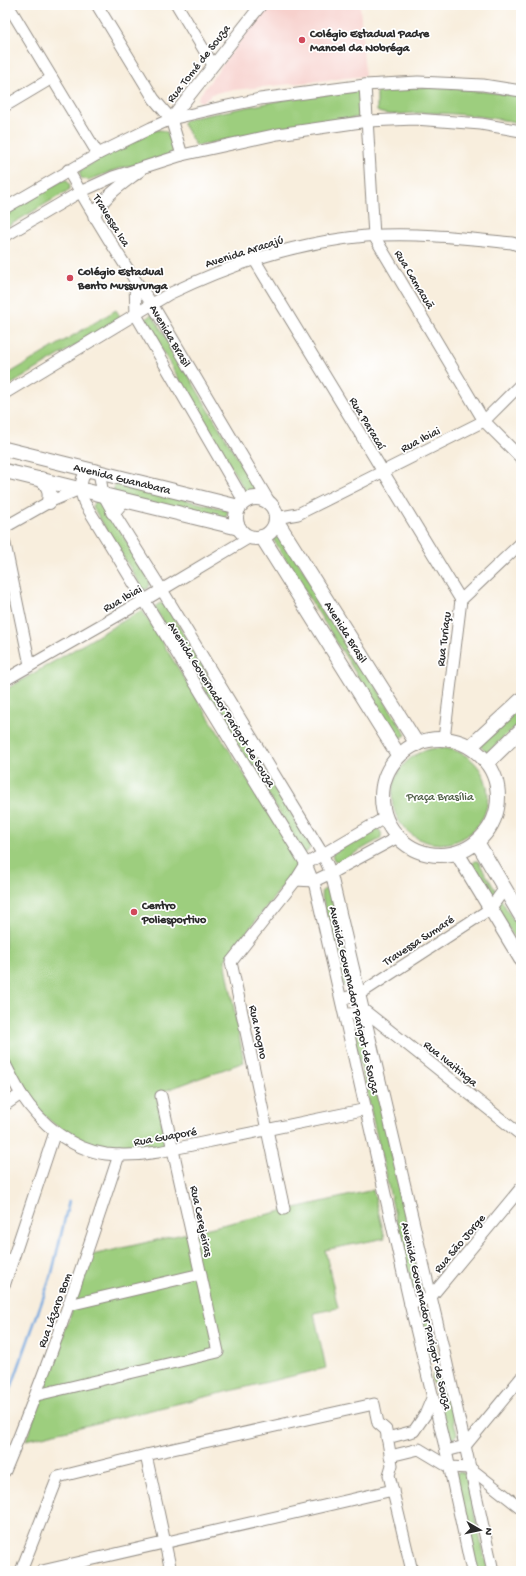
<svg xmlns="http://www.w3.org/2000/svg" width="526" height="1576" viewBox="0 0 526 1576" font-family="'Gochi Hand',sans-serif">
<rect width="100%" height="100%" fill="#fff"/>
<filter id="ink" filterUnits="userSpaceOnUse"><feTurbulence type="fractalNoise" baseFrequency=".025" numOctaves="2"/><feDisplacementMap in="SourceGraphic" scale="8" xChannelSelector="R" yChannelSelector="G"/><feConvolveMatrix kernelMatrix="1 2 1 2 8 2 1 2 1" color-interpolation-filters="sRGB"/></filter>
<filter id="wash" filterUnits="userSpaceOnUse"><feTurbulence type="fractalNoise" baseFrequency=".012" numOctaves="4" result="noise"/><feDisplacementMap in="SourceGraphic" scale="16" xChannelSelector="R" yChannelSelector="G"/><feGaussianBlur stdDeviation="0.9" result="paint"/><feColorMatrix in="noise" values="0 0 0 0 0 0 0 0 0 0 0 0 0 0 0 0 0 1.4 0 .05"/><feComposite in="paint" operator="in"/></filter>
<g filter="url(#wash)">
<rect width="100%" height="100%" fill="#f8eedd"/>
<!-- built -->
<path fill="#f7d0cc" d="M267 5H360L365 76 224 91 212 94 202 102 199 101 198 99 199 96Z"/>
<!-- green -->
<path fill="#9dce7e" stroke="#647c54" d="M426 87 453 88 521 96V123C487 117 451 112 417 113 407 113 385 117 377 111V92L380 88Z
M361 90 363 115 360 117 281 128 196 146 183 124 184 121 192 118 293 98Z
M156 130C170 129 172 138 175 149L169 156 118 169 89 180 82 179 80 176V171L107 154Z
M63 180H67L70 185 69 190 5 228V214Z
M116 310 121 318 5 388V376Z
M152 314 258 493 248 496 144 320Z
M115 483 228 510 225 522 113 493Z
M99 500 106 506 150 582 148 589H143L92 506 95 501Z
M281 534 406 735 397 740 273 539Z
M160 603 166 605 310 845V848L307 852 304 853 154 607Z
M142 610 300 864 225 960 244 1062 156 1094 167 1145C156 1147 145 1150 134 1150 93 1153 47 1128 26 1093 18 1080 12 1066 5 1053V690Z
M521 706V721L487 753 480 746Z
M392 796a48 48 0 1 1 96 0a48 48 0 1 1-96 0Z
M375 828C381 830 383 833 380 839L339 862 334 860 332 855 335 852Z
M475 861H478L521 933V948L470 866Z
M325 889 331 892 351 982 349 986H343L321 892Z
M358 1017 361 1019 422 1288 423 1290 416 1294H413L350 1019Z
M373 1190 385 1238 325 1250 338 1308 314 1313 326 1368 26 1440 92 1255Z
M428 1322 432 1324 437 1353C434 1356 431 1356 426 1355L420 1327 423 1323Z
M437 1373 442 1375 457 1434 454 1439 446 1438 432 1378 433 1374Z
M460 1472 464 1473 466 1478 488 1571H476L455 1477 457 1473Z"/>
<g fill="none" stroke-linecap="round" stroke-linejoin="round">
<!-- stream -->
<path stroke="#72a7df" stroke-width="2.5" d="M5 1405 52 1273 69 1201"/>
</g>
</g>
<g filter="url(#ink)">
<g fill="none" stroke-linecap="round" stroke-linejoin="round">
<defs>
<g id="minor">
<path d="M8 5 98 154"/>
<path d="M97 5 154 99 171 119 182 155"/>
<path d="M177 5 213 65"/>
<path d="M365 85 374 236 484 421 521 458"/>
<path d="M5 106 52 78"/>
<path d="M171 119 261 5"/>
<path id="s1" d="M68 170C94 216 121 262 152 304L270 503"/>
<path d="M5 208 98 154 151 128 171 119 218 108 260 99 365 85 418 82 483 85 521 91"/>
<path d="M94 217C103 196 123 184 140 171"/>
<path d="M5 236 80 192 113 177 182 155 278 134 368 121 415 119 481 124 521 131"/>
<path d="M254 259 461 600"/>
<path d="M135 282 136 315 244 501"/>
<path d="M5 393 169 294C231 264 298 242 366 236 415 232 464 238 512 243L521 246"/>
<path d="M87 469C80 480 79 490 84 502L306 864 315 886 410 1304 446 1451 472 1571"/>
<path d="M99 472 103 494 113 512 162 590 322 853 331 873 446 1360 493 1571"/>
<path d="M276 518 298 514 484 421 521 384"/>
<path d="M5 527 49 502 80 489"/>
<path d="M5 544 30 665"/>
<path d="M5 680 143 601 250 537"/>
<path d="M444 739 461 600 521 543"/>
<path d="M296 880 314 881 331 873 398 837"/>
<path d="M342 999 361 993 490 909 505 888"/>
<path d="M345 1015 365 1011 521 1135"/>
<path d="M5 1064C10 1074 15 1084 21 1094 40 1123 70 1149 106 1154 124 1156 141 1155 158 1152L367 1109"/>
<path d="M5 1105 21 1094"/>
<path d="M284 1209 231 962 296 880 306 864 386 817"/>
<path d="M5 1283 55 1132"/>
<path d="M410 1304 430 1298 521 1188"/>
<path d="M69 1305 201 1274"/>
<path d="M37 1395 218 1352 161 1096"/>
<path d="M387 1438 414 1431 425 1415 433 1396"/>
<path d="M446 1451 465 1446 521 1378"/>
<path d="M146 1455 171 1571"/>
<path d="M390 1456 419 1449 449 1467 470 1468 521 1508"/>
<path d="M5 1471C48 1368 84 1262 119 1155"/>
<path d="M21 1571 58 1477 146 1455 374 1404 378 1423 386 1430 392 1465 389 1475 412 1571"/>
<path d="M42 1571 393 1490"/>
</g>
<g id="major">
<path id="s2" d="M5 449 239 507"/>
<path d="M5 471 239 528"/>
<path d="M41 479C49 485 51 492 49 502"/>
<circle cx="256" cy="518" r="20"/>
<path d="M113 512 123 500"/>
<path id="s3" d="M276 520 417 744"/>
<path d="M262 537 399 756"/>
<circle cx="440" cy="797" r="58"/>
<path d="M470 747 521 700"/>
<path d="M487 763 521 730"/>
<path d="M477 842 521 916"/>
<path d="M457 853 521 959"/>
</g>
</defs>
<!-- minor casing -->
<use href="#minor" stroke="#928c84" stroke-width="13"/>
<!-- major casing -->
<use href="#major" stroke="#928c84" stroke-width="16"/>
<!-- minor -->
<use href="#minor" stroke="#fff" stroke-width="11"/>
<!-- major -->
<use href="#major" stroke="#fff" stroke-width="14"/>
</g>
</g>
<!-- markers -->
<g fill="#d1495b" stroke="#fff" stroke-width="1.5">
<circle cx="302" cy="40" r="4"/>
<circle cx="70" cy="278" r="4"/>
<circle cx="134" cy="912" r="4"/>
</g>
<g text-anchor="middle" stroke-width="3.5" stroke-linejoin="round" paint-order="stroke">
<!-- poi labels -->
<g font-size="12" font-weight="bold" fill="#2b2b2b" stroke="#fff" text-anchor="start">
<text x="310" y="37">Colégio Estadual Padre<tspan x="310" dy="14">Manoel da Nobréga</tspan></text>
<text x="78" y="275">Colégio Estadual<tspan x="78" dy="14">Bento Mussurunga</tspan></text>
<text x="142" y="909">Centro<tspan x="142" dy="14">Poliesportivo</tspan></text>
</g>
<!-- street labels -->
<g font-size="12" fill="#2b2b2b" stroke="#fff">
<text transform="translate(198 63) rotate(-52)" y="4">Rua Tomé de Souza</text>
<text transform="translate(112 220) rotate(58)" y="4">Travessa Ica</text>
<text transform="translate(244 251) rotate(-18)" y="4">Avenida Aracajú</text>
<text transform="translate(415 279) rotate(59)" y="4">Rua Camacuã</text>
<text dy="4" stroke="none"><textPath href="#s1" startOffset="195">Avenida Brasil</textPath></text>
<text transform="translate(368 423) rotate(59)" y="4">Rua Paracaí</text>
<text transform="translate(420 439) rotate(-27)" y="4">Rua Ibiai</text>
<text dy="4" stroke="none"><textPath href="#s2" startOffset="121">Avenida Guanabara</textPath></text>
<text transform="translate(122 598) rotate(-30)" y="4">Rua Ibiai</text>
<text dy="4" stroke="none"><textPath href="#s3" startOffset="132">Avenida Brasil</textPath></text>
<text transform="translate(443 639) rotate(-83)" y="4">Rua Turiaçu</text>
<text transform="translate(222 704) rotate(58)" y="4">Avenida Governador Parigot de Souza</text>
<text transform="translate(418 940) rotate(-33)" y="4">Travessa Sumaré</text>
<text transform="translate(355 1000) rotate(77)" y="4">Avenida Governador Parigot de Souza</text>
<text transform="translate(259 1032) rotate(78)" y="4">Rua Mogno</text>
<text transform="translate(451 1063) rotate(39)" y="4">Rua Ivaitinga</text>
<text transform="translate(165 1136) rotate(-10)" y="4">Rua Guaporé</text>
<text transform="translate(202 1221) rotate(78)" y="4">Rua Cerejeiras</text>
<text transform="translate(459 1243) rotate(-50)" y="4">Rua São Jorge</text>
<text transform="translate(54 1310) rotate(-70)" y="4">Rua Lázaro Bom</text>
<text transform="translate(427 1316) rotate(77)" y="4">Avenida Governador Parigot de Souza</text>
</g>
<!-- park labels -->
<g font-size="12" fill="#4d5c44" stroke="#fff">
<text x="440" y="800">Praça Brasília</text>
</g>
</g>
<!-- margin -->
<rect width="526" height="1576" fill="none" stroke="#fff" stroke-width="20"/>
<!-- north arrow -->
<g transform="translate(480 1530) rotate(99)" stroke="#ffffff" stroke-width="3" paint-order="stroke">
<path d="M0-3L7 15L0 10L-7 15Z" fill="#2b2b2b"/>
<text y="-6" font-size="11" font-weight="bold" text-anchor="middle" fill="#2b2b2b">N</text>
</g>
</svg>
